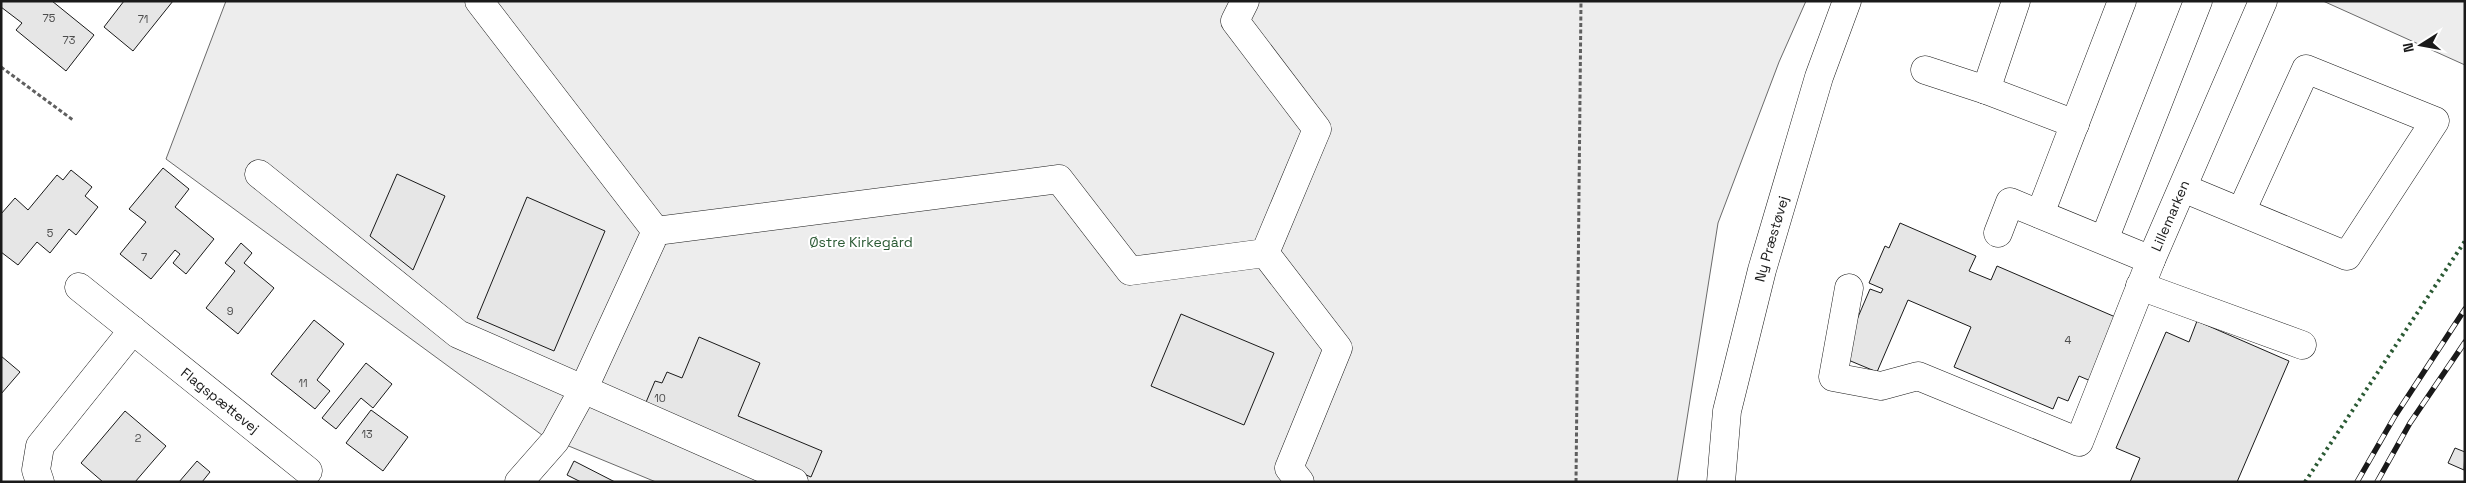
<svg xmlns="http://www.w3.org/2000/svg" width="2466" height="483" viewBox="0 0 2466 483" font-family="'Space Grotesk',sans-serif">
<rect width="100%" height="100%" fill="#fff"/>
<!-- built -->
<path fill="#ededed" stroke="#6a6a6a" d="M226 1H1806L1779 62 1718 223 1677 482H656L542 435 166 159Z
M2323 1H2465V65Z"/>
<!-- building -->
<path fill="#e6e6e6" stroke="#1a1a1a" d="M1 1H52L94 35 66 71 16 30 22 23 1 7Z
M124 1H173L133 51 104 27Z
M163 168 189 189 175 207 214 239 186 274 173 263 180 254 175 250 151 279 120 254 146 222 129 209Z
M71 170 92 187 85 196 98 207 76 235 69 229 50 253 37 242 18 265 1 252V214L15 198 28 210 57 175 63 180Z
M397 174 445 196 413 270 370 236Z
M527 197 605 231 554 351 477 318Z
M1900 223 1976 256 1969 271 1991 280 1997 266 2120 319 2093 382 2079 376 2068 401 2058 397 2053 409 1954 367 1971 327 1908 300 1877 372 1841 357 1870 289 1881 293 1883 289 1869 283 1885 246 1889 248Z
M241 243 252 253 244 263 274 288 238 334 206 308 235 271 225 263Z
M1181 314 1274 353 1244 425 1151 386Z
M314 320 344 344 317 380 330 391 315 409 271 374Z
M2197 321 2289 361 2237 482H2130L2140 458 2116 448 2166 332 2189 342Z
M699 337 760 363 738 416 822 451 811 477 644 407 655 381 662 383 667 372 682 378Z
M1 356 20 372 1 394Z
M366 363 392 384 373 408 361 398 336 429 322 418Z
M371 410 408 437 383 471 346 443Z
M125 411 166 446 135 482H103L81 463Z
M2455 448 2465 452 2464 470 2448 463Z
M197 461 210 472 202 482H179Z
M574 461 615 482H581L567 475Z"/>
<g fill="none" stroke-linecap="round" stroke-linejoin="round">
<defs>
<g id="minor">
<path d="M479 1 656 231"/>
<path d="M1245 1 1235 21 1317 129 1265 253"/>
<path d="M1925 70 1986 90 2075 124"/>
<path d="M1986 90 2016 1"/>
<path d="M259 174 458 334 794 482"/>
<path d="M2183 188 2347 256 2435 121 2306 69 2241 212"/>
<path d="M2040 214 2122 1"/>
<path id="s1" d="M1998 233 2010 202 2151 260 2263 1"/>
<path d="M2104 240 2198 1"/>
<path d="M2140 286 2302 345"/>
<path id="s2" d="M79 287 308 471"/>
<path d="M1849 288 1833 377 1881 386 1918 376 2079 442 2151 260"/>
<path d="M40 482 36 470 40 446 133 330"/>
<path d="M519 482 555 441 583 390 656 231 1059 179 1130 271 1265 253 1338 348 1289 468 1300 482"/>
<path id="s3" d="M1721 482 1727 411 1762 270 1819 77 1847 1"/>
</g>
</defs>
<!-- minor casing -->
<use href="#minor" stroke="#1a1a1a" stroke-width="29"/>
<!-- path -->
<path stroke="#5f5f5f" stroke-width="3" stroke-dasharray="4 2.5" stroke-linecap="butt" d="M1 67 73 120
M1576 482 1581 1"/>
<!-- minor -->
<use href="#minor" stroke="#fff" stroke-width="28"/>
<defs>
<path id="rail" d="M2357 482 2395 416 2465 309
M2377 482 2410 423 2465 342"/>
</defs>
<!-- rail casing -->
<use href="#rail" stroke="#1a1a1a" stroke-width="5.5"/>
<!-- rail -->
<use href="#rail" stroke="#fff" stroke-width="4" stroke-dasharray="11" stroke-linecap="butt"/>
<!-- hedge -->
<path stroke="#2b5a34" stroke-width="4" stroke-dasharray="2.5 4" stroke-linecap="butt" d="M2305 482 2465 241"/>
</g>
<g text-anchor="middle" stroke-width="4" stroke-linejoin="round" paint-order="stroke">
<!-- number labels -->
<g font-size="11" fill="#4d4d4d">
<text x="49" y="22">75</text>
<text x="143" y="23">71</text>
<text x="69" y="44">73</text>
<text x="50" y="237">5</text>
<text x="144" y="261">7</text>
<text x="230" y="315">9</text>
<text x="2068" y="344">4</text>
<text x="303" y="387">11</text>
<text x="660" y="402">10</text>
<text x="367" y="438">13</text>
<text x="138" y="442">2</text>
</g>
<!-- street labels -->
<g font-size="14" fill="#1a1a1a" stroke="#fff">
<text dy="5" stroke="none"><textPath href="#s1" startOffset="234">Lillemarken</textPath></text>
<text dy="5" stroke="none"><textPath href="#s3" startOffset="249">Ny Præstøvej</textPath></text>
<text dy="5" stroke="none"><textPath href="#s2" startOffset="181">Flagspættevej</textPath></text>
</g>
<!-- park labels -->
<g font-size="14" fill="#2b5a34" stroke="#fff">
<text x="861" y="247">Østre Kirkegård</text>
</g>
</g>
<!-- border -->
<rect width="2466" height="483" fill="none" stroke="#1a1a1a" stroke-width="5"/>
<!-- north arrow -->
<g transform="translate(2421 45) rotate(259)" stroke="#ffffff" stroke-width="4" paint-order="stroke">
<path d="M0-4L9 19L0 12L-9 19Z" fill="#1a1a1a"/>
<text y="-8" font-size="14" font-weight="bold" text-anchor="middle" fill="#1a1a1a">N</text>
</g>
</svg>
